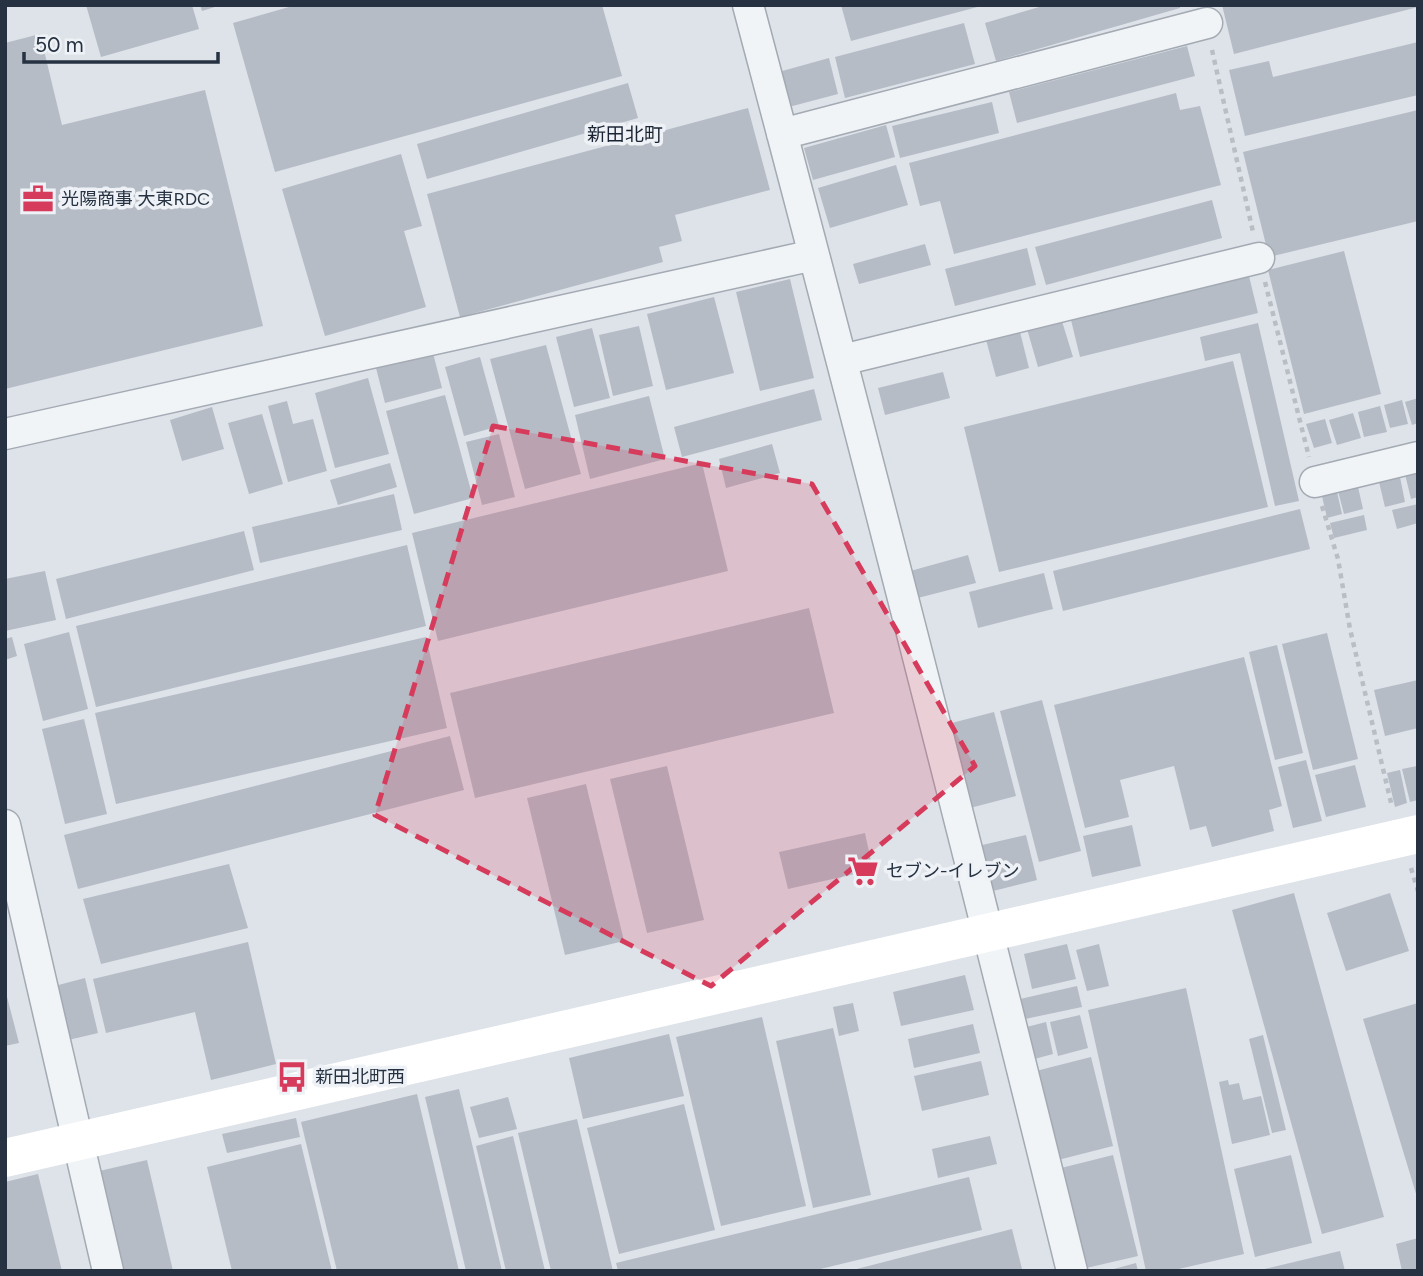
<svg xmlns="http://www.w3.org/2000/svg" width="1423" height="1276" viewBox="0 0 1423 1276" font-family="Figtree,'Noto Sans JP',sans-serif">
<rect width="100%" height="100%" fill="#dee3e9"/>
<!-- building -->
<path fill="#b5bcc6" d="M86 5H192L199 29 101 57Z
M200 5H218V6L202 11Z
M296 5H602L622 76 275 172 233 23Z
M841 5H981V6L851 41Z
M1046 5H1180V8L996 61 985 23Z
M1222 5H1418V7L1234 54Z
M964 23 975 64 845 98 835 57Z
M40 34 62 125 205 90 263 326 5 389V43Z
M1418 42V95L1245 136 1229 70 1269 61 1273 77Z
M1187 46 1195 76 1017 123 1009 92Z
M829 58 838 94 785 108 775 73Z
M628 83 638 118 427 179 417 144Z
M1176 93 1180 110 1200 106 1221 185 954 254 940 201 920 206 909 163Z
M992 102 999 133 900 158 892 126Z
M748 108 770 190 675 215 682 241 659 247 663 262 460 317 427 194Z
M1418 110V221L1269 257 1243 152Z
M886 125 895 157 813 180 804 148Z
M401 154 422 226 404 231 426 307 325 336 282 189Z
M896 165 908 205 830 228 818 188Z
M1212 200 1222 238 1046 285 1035 247Z
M925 244 931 265 859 284 853 264Z
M1027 248 1036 285 955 306 945 269Z
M1344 251 1381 394 1304 414 1268 270Z
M1249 276 1258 313 1080 357 1071 320Z
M790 279 814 378 760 391 736 292Z
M714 297 734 373 666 390 647 314Z
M1061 318 1073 357 1038 367 1027 329Z
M1258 323 1299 501 1275 506 1240 353 1205 361 1200 337Z
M639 326 653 386 613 396 599 335Z
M592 328 610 398 574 407 556 337Z
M1019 328 1029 368 996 377 985 336Z
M546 345 581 474 525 489 490 359Z
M433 353 442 388 385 403 376 368Z
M480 357 499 426 464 436 445 367Z
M1233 361 1268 507 999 572 964 427Z
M943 372 950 398 885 415 878 388Z
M368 378 389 454 335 468 315 393Z
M814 389 822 420 682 457 674 427Z
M445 395 473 498 414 514 386 411Z
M649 396 665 459 590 479 575 415Z
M1418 398V423L1412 425 1405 402Z
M1402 400 1408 424 1390 428 1384 405Z
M287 401 293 424 313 419 327 471 288 482 268 406Z
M1380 406 1387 432 1364 437 1358 412Z
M212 407 224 449 182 461 170 420Z
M1353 413 1361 438 1337 445 1329 420Z
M262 414 283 484 249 494 228 423Z
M1325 419 1332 443 1314 448 1306 424Z
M499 434 515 497 482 505 466 442Z
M772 444 780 473 726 488 719 459Z
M390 463 397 487 338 505 330 480Z
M702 463 728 571 438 641 412 533Z
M1418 471V497L1411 499 1405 474Z
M1400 477 1405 502 1385 507 1379 482Z
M1358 487 1363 509 1344 514 1338 491Z
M1337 492 1342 514 1327 518 1322 496Z
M394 494 402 530 260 563 252 527Z
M1418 504V523L1397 529 1392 510Z
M1300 509 1310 549 1063 611 1053 571Z
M1364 515 1367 530 1334 538 1330 523Z
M244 531 254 570 66 619 56 579Z
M407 545 426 626 96 707 76 626Z
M968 555 976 583 910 600 903 573Z
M45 571 56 620 5 631V579Z
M1044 573 1053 609 978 628 969 592Z
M809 608 834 713 475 798 450 693Z
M69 632 88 709 43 721 24 644Z
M1327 633 1358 759 1313 770 1282 644Z
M12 637 17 656 5 660V639Z
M426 637 447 728 116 804 95 713Z
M1277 645 1303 753 1275 760 1249 652Z
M1244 657 1282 806 1269 810 1274 831 1212 847 1206 826 1190 830 1174 766 1120 780 1129 817 1085 828 1054 705Z
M1418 680V728L1385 736 1374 690Z
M1042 700 1081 851 1039 862 1000 711Z
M994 712 1016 796 970 808 948 724Z
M84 719 107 814 65 824 42 729Z
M450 736 464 790 78 889 64 835Z
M1306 760 1322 821 1293 828 1278 767Z
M1355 765 1366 807 1326 817 1315 775Z
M667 766 704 920 647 933 610 779Z
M1417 766 1418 800 1410 802 1402 769Z
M1400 770 1407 803 1395 807 1387 773Z
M586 784 624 941 565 955 527 798Z
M1132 825 1141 866 1092 877 1083 836Z
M865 833 873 870 788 889 779 852Z
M1026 835 1037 880 989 892 978 846Z
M229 864 248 928 101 964 83 899Z
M1294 893 1384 1217 1322 1234 1232 910Z
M1390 893 1409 951 1346 971 1327 913Z
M248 942 276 1064 211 1080 195 1012 106 1033 93 979Z
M1067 944 1076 979 1032 989 1024 954Z
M1099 944 1109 986 1087 991 1076 950Z
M965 975 974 1010 901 1026 893 992Z
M85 978 98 1033 64 1041 51 987Z
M1077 986 1082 1007 1025 1019 1020 999Z
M1186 988 1244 1254 1170 1271H1146L1088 1010Z
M5 989 19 1043 5 1046Z
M853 1003 859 1031 839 1036 833 1007Z
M1418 1003V1197H1417L1363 1019Z
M1080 1015 1088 1048 1058 1056 1050 1022Z
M762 1017 806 1206 721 1226 676 1037Z
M1046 1022 1053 1054 1027 1061 1019 1029Z
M973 1024 980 1053 914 1068 908 1039Z
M833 1028 871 1195 813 1208 776 1041Z
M669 1034 684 1096 583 1119 569 1058Z
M1263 1035 1286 1130 1272 1133 1249 1039Z
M1091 1057 1113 1146 1054 1161 1032 1072Z
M981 1061 989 1095 922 1111 914 1076Z
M1228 1080 1229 1085 1239 1083 1243 1100 1261 1096 1270 1135 1232 1144 1219 1082Z
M459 1089 502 1271H466L425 1097Z
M417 1094 459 1271H337L301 1122Z
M508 1097 517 1129 479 1138 470 1107Z
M684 1104 715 1230 619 1254 587 1128Z
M296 1118 300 1137 227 1153 222 1134Z
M577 1119 613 1271H551L518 1133Z
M513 1136 545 1271H506L476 1146Z
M990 1136 997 1164 938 1178 932 1149Z
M301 1144 332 1271H232L207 1167Z
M1113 1155 1138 1256 1082 1269 1057 1169Z
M1291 1155 1312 1243 1255 1257 1234 1169Z
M147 1160 173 1271H118L95 1172Z
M38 1174 62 1271H5V1182Z
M969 1177 982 1230 812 1271H618L616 1263Z
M1012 1229 1022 1269 1013 1271H849Z
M1418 1238V1271H1402L1396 1244Z
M1340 1251 1345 1271H1260V1270Z
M1136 1263 1138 1271H1111L1110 1270Z"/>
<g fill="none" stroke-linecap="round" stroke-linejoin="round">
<defs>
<path id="street" d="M748 5C860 426 968 848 1072 1271
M782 134 1207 23
M842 360 1259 258
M5 434 814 255
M1315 482 1418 457
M5 825 108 1271"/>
</defs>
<!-- street casing -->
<use href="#street" stroke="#a3aab3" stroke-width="33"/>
<!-- path -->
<path stroke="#b8bec4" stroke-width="4.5" stroke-dasharray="5 5" stroke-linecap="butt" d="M1212 50 1253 232
M1265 282 1309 457
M1322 506 1338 559 1350 629 1392 807
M1411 868 1418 891"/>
<!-- street -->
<use href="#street" stroke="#f1f4f7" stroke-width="30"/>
<!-- secondary -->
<path stroke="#fff" stroke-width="38" d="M5 1158 1418 834"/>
</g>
<!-- marked area -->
<path fill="#d63b5c" fill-opacity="0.2" stroke="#d63b5c" stroke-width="5" stroke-dasharray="14 9" stroke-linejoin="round" d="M493 426 812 484 975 766 711 986 375 815Z"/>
<!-- icons -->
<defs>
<symbol id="office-bare" viewBox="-9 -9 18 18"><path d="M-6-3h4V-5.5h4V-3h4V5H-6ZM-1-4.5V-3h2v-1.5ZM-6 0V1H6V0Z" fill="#d63b5c" stroke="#eef2f6" stroke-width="2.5" paint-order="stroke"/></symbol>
<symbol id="supermarket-bare" viewBox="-9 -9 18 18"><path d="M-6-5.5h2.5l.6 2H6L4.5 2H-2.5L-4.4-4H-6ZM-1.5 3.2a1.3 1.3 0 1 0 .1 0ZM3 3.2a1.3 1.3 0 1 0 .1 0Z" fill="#d63b5c" stroke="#eef2f6" stroke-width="2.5" paint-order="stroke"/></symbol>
<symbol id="bus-bare" viewBox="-9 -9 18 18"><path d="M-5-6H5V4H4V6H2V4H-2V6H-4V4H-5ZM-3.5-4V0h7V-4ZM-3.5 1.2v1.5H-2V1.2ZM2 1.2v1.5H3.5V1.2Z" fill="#d63b5c" stroke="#eef2f6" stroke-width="2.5" paint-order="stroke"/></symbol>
</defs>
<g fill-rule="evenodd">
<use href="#office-bare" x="16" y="177" width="44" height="44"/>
<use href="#supermarket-bare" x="841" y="849" width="44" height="44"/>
<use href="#bus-bare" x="270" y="1055" width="44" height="44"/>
</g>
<g text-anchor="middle" stroke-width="7" stroke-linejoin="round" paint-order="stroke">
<!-- poi labels -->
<g font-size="18" fill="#263241" stroke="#eef2f6" text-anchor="start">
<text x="61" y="205">光陽商事 大東RDC</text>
<text x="886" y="877">セブン-イレブン</text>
<text x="315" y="1083">新田北町西</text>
</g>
<!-- neighbourhood labels -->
<g font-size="19" fill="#192331" stroke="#eef2f6">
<text x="625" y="141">新田北町</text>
</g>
</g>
<!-- border -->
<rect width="1423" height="1276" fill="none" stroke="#263241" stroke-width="14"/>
<!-- scale -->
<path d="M24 52v10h194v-10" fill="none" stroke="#263241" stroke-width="3.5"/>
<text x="35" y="52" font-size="21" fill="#263241" stroke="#eef2f6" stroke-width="5" paint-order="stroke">50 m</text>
</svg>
